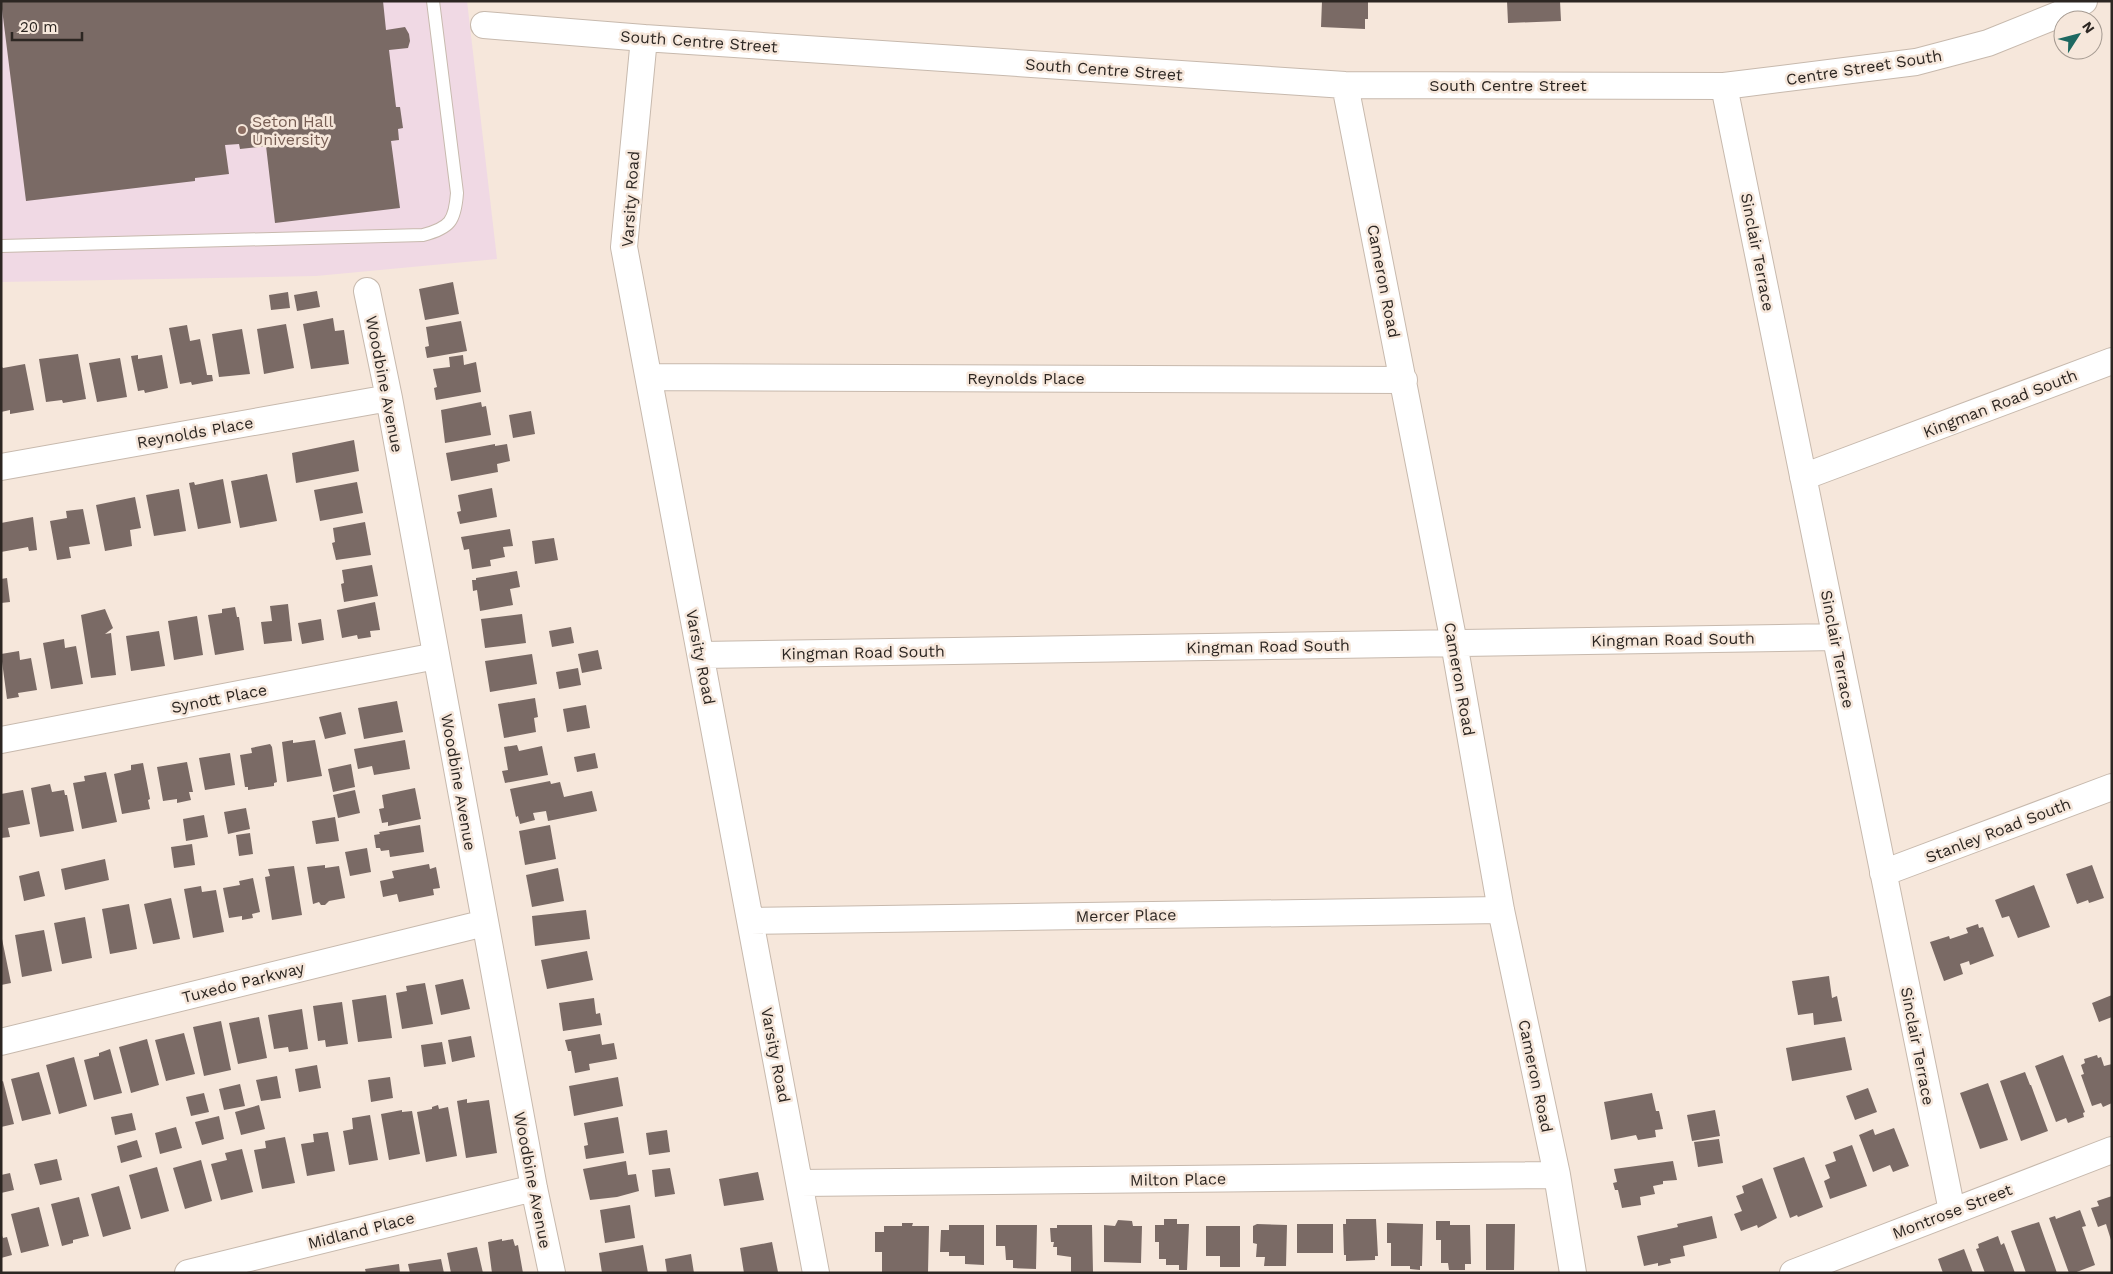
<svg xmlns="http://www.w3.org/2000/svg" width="2113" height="1274" viewBox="0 0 2113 1274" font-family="'Work Sans',sans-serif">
<rect width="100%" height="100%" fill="#f6e7db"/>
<!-- education -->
<path fill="#f0d9e4" d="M1 1H467L497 259 316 276 1 282Z"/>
<!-- building -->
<path fill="#7a6a65" d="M1 1H383L386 30 405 27 409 34 410 41 408 48 389 50 396 107H400L403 128 398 129 399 140 391 141 400 208 275 223 266 146 240 149 239 144 225 145 229 174 195 178V181L26 201Z
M1322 1H1368V19H1365V29L1321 27Z
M1507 1H1560L1561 21 1508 23Z
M453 282 459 314 425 320 419 289Z
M317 291 320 307 297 311 294 295Z
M288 292 290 308 271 310 269 295Z
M333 318 335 331 344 330 349 364 311 369 303 324Z
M461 321 467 351 427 358 425 347 429 346 426 327Z
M286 324 294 368 264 374 257 329Z
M187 325 190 341 200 339 207 375H212L213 381 192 385 191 382 180 384 169 328Z
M242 329 250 374 219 377 212 334Z
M78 354 86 399 63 403 62 400 46 402 39 359Z
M138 355V359L162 355 168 388 145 393 144 390 138 391 131 356Z
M463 355 464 365 476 362 481 392 436 400 434 388 437 387 433 369 450 367 449 357Z
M120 358 127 397 97 402 89 363Z
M25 364 34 410 10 414V410L1 412V366L3 368Z
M481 402 482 407 486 406 491 435 445 443 441 410Z
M531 411 535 434 513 438 509 415Z
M354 440 359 471 296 483 292 453Z
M495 444V446L507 444 510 461 497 464 498 472 451 481 446 453Z
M267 474 277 521 240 528 231 481Z
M223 479 231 523 198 529 189 483 194 482 195 485Z
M357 482 363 513 320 521 314 490Z
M492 488 497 517 460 524 457 512 461 511 458 495Z
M179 489 186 531 154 536 146 495Z
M135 497 141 528 130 530 132 546 105 551 96 505Z
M83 509 90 544 69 547 71 558 57 560 50 521 67 518 66 511Z
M33 517 37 550 29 551 28 547 1 552V523Z
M365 522 371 555 336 560 332 543 335 542 333 528Z
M510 529 513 546 503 547 505 557 490 560 491 566 472 569 469 549 464 550 461 537Z
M554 538 558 560 535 564 532 541Z
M372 565 378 596 344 602 341 584 344 583 342 570Z
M517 571 520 587 510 589 513 605 480 611 477 590 473 591 472 580H476V578Z
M7 578 10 602 1 603V579Z
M375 602 380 630 370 631 371 637 358 639 357 635 342 638 337 610Z
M288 604 292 641 264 644 261 622 272 621 270 606Z
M235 607 237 617H239L244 650 215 655 208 615 222 613V609Z
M105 609 113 628 105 634 111 633 116 675 91 678 81 615Z
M522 614 526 643 485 648 481 619Z
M197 616 203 655 174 660 168 621Z
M321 619 324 640 302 644 298 623Z
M571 627 574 643 552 647 549 631Z
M159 631 165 666 131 671 126 636Z
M64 639 65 648 76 646 83 684 51 689 43 643Z
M598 650 602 669 582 673 578 654Z
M19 651 20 660 31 658 37 690 18 693 19 697 7 699 1 654Z
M532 654 537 684 490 692 485 661Z
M578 668 581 685 559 689 556 672Z
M535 698 538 717 534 718 536 732 504 738 498 704Z
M397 701 403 732 364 739 358 708Z
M586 705 590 728 567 732 563 709Z
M341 712 346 734 325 739 319 717Z
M293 740V743L315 740 322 776 287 782 282 742Z
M405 740 410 769 374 775 372 766 358 769 354 749Z
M270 744 272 747 277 782 274 783V786L248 790V787H245L240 755 252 753 251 748Z
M517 745 519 751 542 746 548 775 505 783 502 771 508 770 504 747Z
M230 753 235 785 205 790 199 758Z
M595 753 598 768 577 772 574 757Z
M187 762 193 792H189L191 800 177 803V799L163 801 157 767Z
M143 763 150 799 148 800 150 809 122 814 114 774 131 770V765Z
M351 764 355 787 333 792 328 769Z
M106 772 117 822 82 829 73 783 85 781 84 776Z
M550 781 551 784 560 782 564 797 592 791 597 811 548 821 546 811 533 813 535 820 520 824 518 816 516 817 510 789Z
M50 784 52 792 64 790 65 795H67L74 831 40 837 31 788Z
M415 788 421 819 388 826V822L382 823 379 809 384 808 382 795Z
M23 790 30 824 8 828 10 837 1 838V794Z
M355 790 360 813 338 818 333 795Z
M246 808 250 829 228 834 224 812Z
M204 815 208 837 186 841 183 819Z
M335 817 339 841 316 844 312 821Z
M420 825 424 852 390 857 389 850 381 851 380 848H376L374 835 380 834 379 832Z
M550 825 556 859 525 865 519 831Z
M250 833 253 854 239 856 236 835Z
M192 844 195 865 174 868 171 847Z
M367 848 371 872 350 876 345 852Z
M105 859 109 880 65 890 61 869Z
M429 864 430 869 436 867 440 888 433 889 434 895 399 902 397 894 383 897 380 881 394 878 392 871Z
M325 865V868L339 866 345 898 329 901 325 905H321L319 902 313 904 307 867Z
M2092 865 2104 898 2089 903 2088 900 2077 904 2066 874Z
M294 866 302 915 272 920 265 877 270 876 268 869Z
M558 868 564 901 532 907 526 875Z
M39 871 45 896 24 901 19 876Z
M253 878 260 912 252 914 253 918 242 920V916L229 918 223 888 240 885 239 881Z
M2034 885 2050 927 2018 938 2009 916 2002 918 1995 900Z
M201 886 202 892 216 890 224 932 193 938 184 889Z
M171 898 180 939 153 944 144 904Z
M129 904 137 949 110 954 102 909Z
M586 910 590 939 535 946 532 916Z
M85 917 92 958 62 964 54 923Z
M1978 924 1979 928 1983 927 1994 956 1970 965 1969 961 1960 964 1963 974 1944 981 1930 942 1949 936 1950 939 1968 933 1966 928Z
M44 930 52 971 22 977 15 935Z
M2 939 11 983 1 985V940Z
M587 951 593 980 547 989 541 960Z
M1829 976 1832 998 1837 996 1842 1021 1814 1025 1813 1013 1798 1015 1792 981Z
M463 979 470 1009 441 1015 435 985Z
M425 983 433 1024 402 1029 396 993 407 991 406 986Z
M386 995 392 1038 358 1042 352 1000Z
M2112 995V1017L2099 1022 2092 1003Z
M594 998 596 1014 600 1013 602 1025 563 1031 559 1003Z
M342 1002 348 1044 326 1047 325 1040 318 1041 313 1006Z
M302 1009 308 1049 289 1052 288 1047 274 1049 268 1015Z
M259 1017 267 1058 238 1064 229 1023Z
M221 1021 231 1070 204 1076 193 1027Z
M184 1033 195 1074 166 1081 155 1040Z
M600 1034 602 1045 614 1043 617 1059 589 1064 590 1070 575 1073 571 1051H568L565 1040Z
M471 1036 475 1057 452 1062 448 1040Z
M1845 1037 1852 1070 1792 1081 1786 1048Z
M147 1039 159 1085 131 1093 119 1047Z
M442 1042 446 1064 424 1067 421 1045Z
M110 1049 122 1093 94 1100 84 1060 99 1056V1053Z
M2063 1055 2085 1112 2083 1113 2084 1117 2068 1123 2066 1118 2056 1122 2035 1066Z
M2097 1055 2098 1058 2101 1057 2104 1066 2112 1064V1103L2103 1107 2101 1103 2092 1106 2081 1075 2084 1074 2081 1065 2085 1063 2084 1059Z
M74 1057 87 1106 59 1114 46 1065Z
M317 1065 321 1088 299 1092 295 1069Z
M39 1072 51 1114 22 1121 11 1079Z
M2025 1072 2030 1085H2031L2048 1131 2021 1141 2000 1081Z
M277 1076 281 1098 261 1101 256 1080Z
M390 1077 393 1098 371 1102 368 1080Z
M618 1077 623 1106 574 1116 569 1086Z
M3 1081 14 1124 1 1127V1082Z
M1988 1083 2008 1140 1980 1149 1960 1093Z
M240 1084 245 1106 224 1110 219 1089Z
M1868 1088 1877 1112 1855 1120 1846 1096Z
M204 1093 209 1112 191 1116 186 1097Z
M1652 1093 1656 1111H1659L1663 1129 1655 1130 1656 1137 1638 1140 1636 1135 1611 1140 1604 1102Z
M467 1099V1103L489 1100 497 1153 466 1158 457 1101Z
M259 1105 265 1129 241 1135 235 1112Z
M438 1105 439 1109 448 1107 457 1156 426 1162 417 1112 432 1109V1107Z
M402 1110V1112L412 1111 420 1154 389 1160 381 1114Z
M1715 1110 1720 1136 1692 1141 1687 1115Z
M132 1113 136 1130 115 1135 111 1117Z
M370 1115 378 1160 349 1165 343 1131 353 1129 352 1118Z
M219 1116 224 1139 202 1145 195 1122Z
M618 1117 624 1153 586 1159 584 1146 588 1145 584 1123Z
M176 1127 182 1148 160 1154 155 1133Z
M1894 1128 1909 1166 1893 1172 1890 1165 1873 1172 1859 1135 1873 1129 1875 1135Z
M667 1130 670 1152 649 1155 646 1133Z
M328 1132 335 1171 307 1176 301 1144 314 1142 313 1134Z
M285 1137 295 1183 262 1189 254 1150 266 1148 265 1141Z
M1719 1139 1723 1163 1698 1167 1694 1142Z
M137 1140 142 1157 121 1163 117 1146Z
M1852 1145 1867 1186 1830 1199 1824 1181 1830 1178 1825 1165 1836 1161 1833 1152Z
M242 1149 253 1192 221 1200 211 1164 227 1160 225 1153Z
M1804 1157 1823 1207 1798 1217 1797 1215 1790 1218 1773 1168Z
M57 1159 62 1180 40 1185 34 1164Z
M201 1160 212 1201 185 1209 173 1168Z
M626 1161 628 1175 636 1174 639 1191 617 1197 590 1200 583 1169Z
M1673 1161 1677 1180 1663 1181V1184L1653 1186 1655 1194 1640 1197 1641 1205 1622 1208 1618 1190H1615L1613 1183 1617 1182 1614 1169Z
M157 1167 169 1211 141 1219 129 1175Z
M670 1168 675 1194 655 1197 652 1170Z
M758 1172 764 1200 724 1206 719 1179Z
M10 1173 14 1190 1 1193V1175Z
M1762 1178 1777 1218 1758 1228 1757 1225 1741 1231 1734 1214 1742 1211 1736 1196 1744 1193 1742 1186Z
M119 1186 131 1229 103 1237 91 1194Z
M2112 1196V1240H2111L2106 1224 2098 1227 2091 1208 2099 1206 2097 1201Z
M79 1197 89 1236 73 1240V1243L62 1246 51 1204Z
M630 1205 635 1238 605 1243 600 1210Z
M39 1207 49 1246 21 1253 11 1214Z
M2080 1210 2086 1226 2082 1227 2095 1265 2074 1273H2069L2049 1218 2055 1216 2056 1219Z
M1712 1216 1717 1238 1683 1246 1685 1256 1670 1259 1671 1263 1658 1266V1263L1644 1266 1637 1236 1678 1227 1677 1224Z
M1164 1219H1177V1224H1189L1187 1270H1179V1265H1166V1259H1159V1242H1155V1225H1164Z
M1346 1219H1376L1378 1256H1375V1260L1346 1261V1255H1344L1343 1224H1346Z
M1118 1220 1132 1221 1133 1226H1142L1141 1263 1104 1262V1225L1115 1226Z
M1436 1221H1450V1225H1470L1471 1264H1465V1270H1449L1448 1263H1441V1240H1436Z
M2039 1222 2057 1273H2026L2011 1231Z
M902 1223H913L912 1226H929L928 1273H882V1252H875V1232H884V1226H902Z
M1387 1223 1423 1224 1422 1266H1420V1270L1410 1269V1266H1391V1243H1387Z
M1257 1224 1287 1225 1286 1266H1264L1265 1257H1256L1257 1244 1253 1243V1226Z
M1297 1224H1333V1253H1297Z
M1486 1224H1515L1514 1270H1486Z
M949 1225H984V1265L965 1264V1256H949V1252H940L941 1230H949Z
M996 1225H1037L1036 1269 1013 1268V1260H1006L1005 1246H996Z
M1057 1225H1092L1093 1272H1071V1257L1057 1255V1247H1053L1054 1242H1051L1050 1228H1057Z
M1206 1226H1240V1267H1220V1256H1206Z
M1 1233 3 1238 7 1237 12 1255 1 1258Z
M1998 1236 2001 1245 2004 1243 2015 1273H1985L1976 1249 1979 1248 1978 1244Z
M502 1239V1241L513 1239 515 1246 518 1245 523 1273H492L488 1242Z
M772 1242 778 1272 744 1273 740 1248Z
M643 1245 648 1273H602L599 1253Z
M477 1247 483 1273H451L447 1253Z
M1964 1249 1973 1273H1943L1938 1259Z
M691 1254 694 1273H667L665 1259Z
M441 1259 444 1273H410L408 1264Z
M399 1264 400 1273H366L365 1269Z"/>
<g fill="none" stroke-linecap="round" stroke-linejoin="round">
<defs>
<path id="lane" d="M1 246 423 235C450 228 455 221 457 193L433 1"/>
<path id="street" d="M484 25 644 38 1345 85 1724 86 1916 62 1988 43 2060 14 2084 1
M644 38 624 247 816 1273
M1345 85 1454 643 1501 910 1557 1175 1573 1273
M1724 86 1952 1211
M367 291 389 398 534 1188 552 1273
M649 377 1404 380
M1 467 389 398
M1803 477 2112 361
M701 655 1836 637
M1 740 436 656
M1883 873 2112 787
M751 921 1501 910
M1 1042 485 923
M800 1183 1557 1175
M188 1273 534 1188
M1793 1273 2112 1150"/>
</defs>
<!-- lane casing -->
<use href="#lane" stroke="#c7b9ad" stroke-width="14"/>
<!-- street casing -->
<use href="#street" stroke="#c7b9ad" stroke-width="28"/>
<!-- lane -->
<use href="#lane" stroke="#fff" stroke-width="12"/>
<!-- street -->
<use href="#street" stroke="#fff" stroke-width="26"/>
</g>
<!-- markers -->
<circle fill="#8d6e63" stroke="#f6e7db" stroke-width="2" cx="242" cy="130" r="5"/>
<g text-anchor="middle" stroke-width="5" stroke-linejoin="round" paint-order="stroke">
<!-- street labels -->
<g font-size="16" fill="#2c2622" stroke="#f6e7db">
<text transform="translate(699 41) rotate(4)" y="6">South Centre Street</text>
<text transform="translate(1864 67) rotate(-9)" y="6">Centre Street South</text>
<text transform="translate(1104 69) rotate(4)" y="6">South Centre Street</text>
<text x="1508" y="91">South Centre Street</text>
<text transform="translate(630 199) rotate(-86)" y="6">Varsity Road</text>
<text transform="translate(1758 252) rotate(79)" y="6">Sinclair Terrace</text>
<text transform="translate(1384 281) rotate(79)" y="6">Cameron Road</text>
<text x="1026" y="384">Reynolds Place</text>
<text transform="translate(385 384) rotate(79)" y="6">Woodbine Avenue</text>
<text transform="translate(2000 403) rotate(-21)" y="6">Kingman Road South</text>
<text transform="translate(195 432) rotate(-10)" y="6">Reynolds Place</text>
<text transform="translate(1673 639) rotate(-1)" y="6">Kingman Road South</text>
<text transform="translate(1268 646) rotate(-1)" y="6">Kingman Road South</text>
<text transform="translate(1838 649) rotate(79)" y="6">Sinclair Terrace</text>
<text transform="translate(863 652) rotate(-1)" y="6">Kingman Road South</text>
<text transform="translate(701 657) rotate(79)" y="6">Varsity Road</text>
<text transform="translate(1460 679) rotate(80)" y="6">Cameron Road</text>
<text transform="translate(219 698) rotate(-11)" y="6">Synott Place</text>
<text transform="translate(459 782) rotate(80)" y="6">Woodbine Avenue</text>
<text transform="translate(1998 830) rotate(-21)" y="6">Stanley Road South</text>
<text transform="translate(1126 915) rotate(-1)" y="6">Mercer Place</text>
<text transform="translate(243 982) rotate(-14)" y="6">Tuxedo Parkway</text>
<text transform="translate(1918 1046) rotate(79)" y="6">Sinclair Terrace</text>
<text transform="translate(776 1055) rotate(79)" y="6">Varsity Road</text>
<text transform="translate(1536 1076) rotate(78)" y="6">Cameron Road</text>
<text transform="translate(1178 1179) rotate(-1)" y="6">Milton Place</text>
<text transform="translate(533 1180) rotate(79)" y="6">Woodbine Avenue</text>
<text transform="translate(1952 1211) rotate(-21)" y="6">Montrose Street</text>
<text transform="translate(361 1230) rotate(-14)" y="6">Midland Place</text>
</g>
<!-- education labels -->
<g font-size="16" fill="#785e54" stroke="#f6e7db" text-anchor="start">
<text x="252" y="127">Seton Hall<tspan x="252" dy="18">University</tspan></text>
</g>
</g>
<!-- border -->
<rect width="2113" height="1274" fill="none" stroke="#2c2622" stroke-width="5"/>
<!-- north arrow -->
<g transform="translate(2078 35) rotate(54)"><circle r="24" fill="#f6e7db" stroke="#a59a91"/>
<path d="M0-4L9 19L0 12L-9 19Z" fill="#1d6861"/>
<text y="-8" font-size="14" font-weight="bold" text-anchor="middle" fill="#2c2622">N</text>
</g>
<!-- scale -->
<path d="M12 32v8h70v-8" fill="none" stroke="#2c2622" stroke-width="2.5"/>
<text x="20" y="32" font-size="15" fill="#2c2622" stroke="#f6e7db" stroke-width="4" paint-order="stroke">20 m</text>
</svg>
